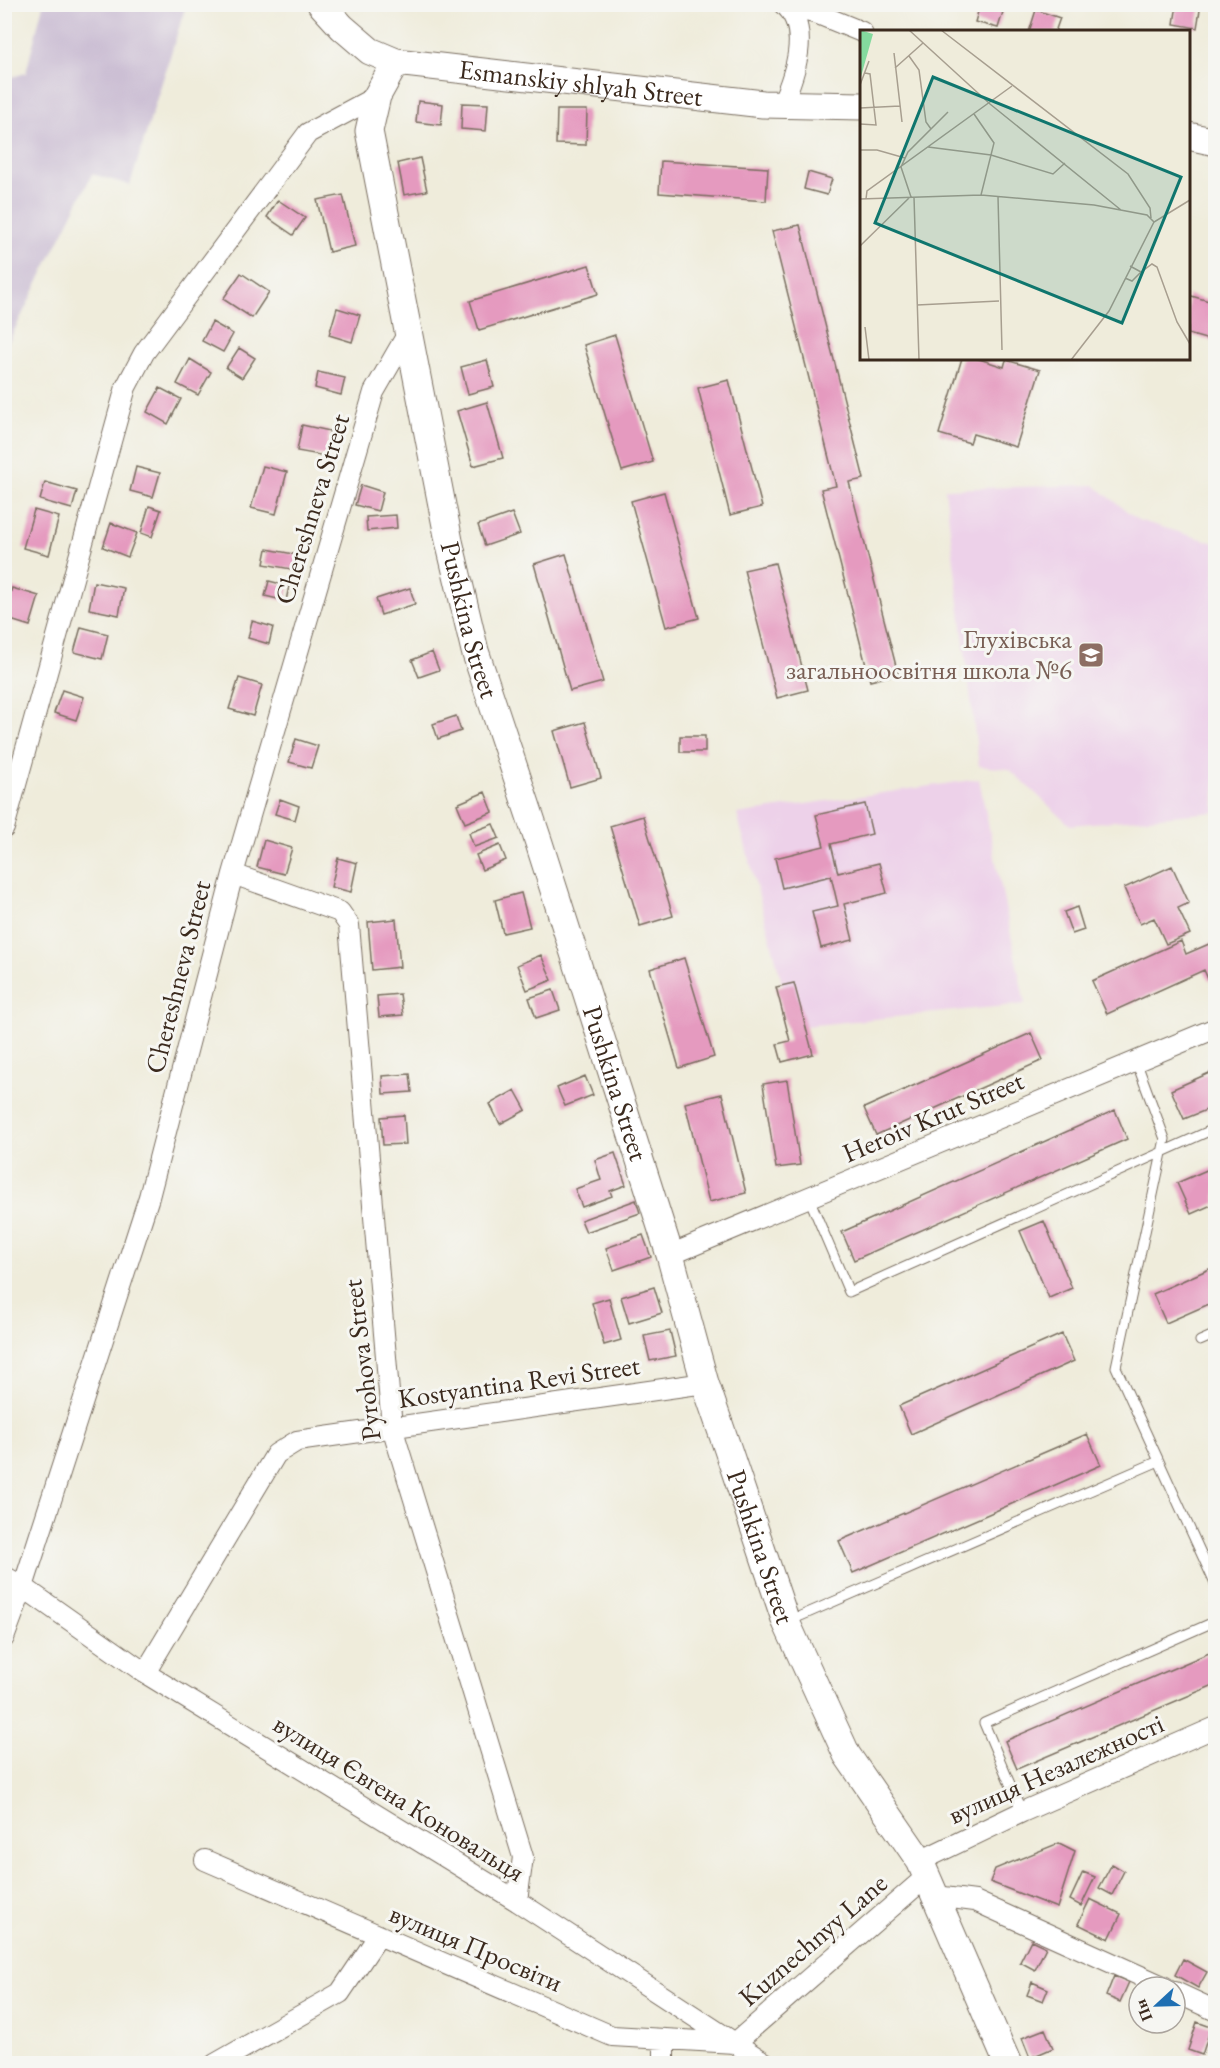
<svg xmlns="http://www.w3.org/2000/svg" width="1220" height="2068" viewBox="0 0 1220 2068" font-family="'EB Garamond',serif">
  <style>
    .built { fill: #edd1e9 }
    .industrial { fill: #ccbfd4 }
    .building { fill: #e59abf }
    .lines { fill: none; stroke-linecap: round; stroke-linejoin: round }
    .lane-casing { stroke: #7a6e60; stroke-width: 11 }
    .street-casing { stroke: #7a6e60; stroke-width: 22 }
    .secondary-casing { stroke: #7a6e60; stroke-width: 29 }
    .lane { stroke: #fff; stroke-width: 9 }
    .street { stroke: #fff; stroke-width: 20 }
    .secondary { stroke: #fff; stroke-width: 27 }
    .labels { text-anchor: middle; stroke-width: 6; stroke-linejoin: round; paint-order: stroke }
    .street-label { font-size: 27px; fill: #3b2a1e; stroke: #f6f6f2 }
    .education-label { font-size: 27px; fill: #785e54; stroke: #f6f6f2; text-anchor: end }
    .inset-road { fill: none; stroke: #a79e8f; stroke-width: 1.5 }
    .view { fill: #0f766e; fill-opacity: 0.15; stroke: #0f766e; stroke-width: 3 }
    .inset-edge { fill: none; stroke: #3b2a1e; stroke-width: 3 }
  </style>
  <rect width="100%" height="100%" fill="#f6f6f2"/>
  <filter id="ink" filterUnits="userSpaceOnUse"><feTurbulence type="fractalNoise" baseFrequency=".0167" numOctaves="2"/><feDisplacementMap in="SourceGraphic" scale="12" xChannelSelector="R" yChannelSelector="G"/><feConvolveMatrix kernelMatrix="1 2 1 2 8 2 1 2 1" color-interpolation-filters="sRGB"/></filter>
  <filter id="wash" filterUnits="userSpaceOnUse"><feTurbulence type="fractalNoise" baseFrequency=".008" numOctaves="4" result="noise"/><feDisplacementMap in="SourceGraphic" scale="24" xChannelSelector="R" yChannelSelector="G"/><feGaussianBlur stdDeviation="1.35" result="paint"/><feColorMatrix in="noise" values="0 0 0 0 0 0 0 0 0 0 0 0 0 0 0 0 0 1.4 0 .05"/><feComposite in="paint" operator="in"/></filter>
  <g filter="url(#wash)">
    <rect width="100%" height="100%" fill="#efecdb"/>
    <!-- built -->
    <path class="built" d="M1094,485L1138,520L1215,543V812L1070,825L1009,769L979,766L945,489Z
      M979,779L1025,1004L794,1027L737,814Z"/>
    <!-- industrial -->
    <path class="industrial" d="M43,5H186L130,185L92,174L5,349V79L26,73Z"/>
    <g id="blocks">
      <!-- building -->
      <path class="building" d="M1177,4H1201L1197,28L1174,24Z
        M980,5L1003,12L998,28L975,22Z
        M1036,10L1060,18L1055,32H1029Z
        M418,101L443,104L441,125L416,122Z
        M462,103L488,104L486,131L461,129Z
        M557,110H587L586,145L556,144Z
        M420,158L427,191L404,195L398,163Z
        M661,161L768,168L766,201L659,193Z
        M808,172L832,179L827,195L804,189Z
        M343,195L355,246L329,252L317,200Z
        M278,200L305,218L293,235L267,217Z
        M800,225L864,479L849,482L898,674L870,681L821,489L836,486L772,231Z
        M589,265L598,294L479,330L470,301Z
        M241,273L269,292L252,318L223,299Z
        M1188,295L1216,303V342L1188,334Z
        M337,308L360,315L352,342L329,335Z
        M212,322L233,334L223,352L202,341Z
        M615,335L653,462L622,471L584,345Z
        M239,348L255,358L242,378L226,368Z
        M962,358H976L1004,367L1006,360L1040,370L1016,447L973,434L970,443L939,434Z
        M190,359L211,372L198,395L177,384Z
        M487,360L494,387L468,394L461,367Z
        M318,372L345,378L341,395L315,388Z
        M729,380L762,507L730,515L698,388Z
        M160,388L181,399L168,424L147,412Z
        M487,402L503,458L473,466L457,411Z
        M302,425L330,431L325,456L297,451Z
        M263,466L287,472L276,514L251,508Z
        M136,467L160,473L153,497L130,491Z
        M45,482L77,491L72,509L40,500Z
        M361,485L383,492L378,511L355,505Z
        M664,492L699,618L666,627L631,501Z
        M149,506L161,510L152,537L141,533Z
        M34,510L59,517L49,555L23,548Z
        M512,513L520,534L485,546L478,525Z
        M396,515L397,528L367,531L366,517Z
        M111,523L137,533L128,557L103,547Z
        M267,549L299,555L296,570L264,564Z
        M566,554L603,682L570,691L534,564Z
        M775,563L808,690L777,698L744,570Z
        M269,581L289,586L286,601L265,596Z
        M94,582L124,588L119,615L89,609Z
        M12,588L39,596L30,626L4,618V612Z
        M410,588L415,604L381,615L376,599Z
        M252,621L273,627L269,644L248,638Z
        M81,627L108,634L102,659L74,652Z
        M432,652L439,670L419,677L412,660Z
        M239,678L262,685L253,716L229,709Z
        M62,690L84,697L76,720L54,713Z
        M456,716L461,731L438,739L433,724Z
        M585,722L601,778L570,787L554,731Z
        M680,736H705V752H680Z
        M296,739L318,746L311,768L289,762Z
        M485,792L493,812L465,823L457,804Z
        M280,799L299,806L295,820L275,814Z
        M865,804L872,834L831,844L838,873L879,863L887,893L844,904L853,940L821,948L812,912L838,906L831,876L782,888L775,858L824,846L816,815Z
        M643,816L673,916L640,926L610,826Z
        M493,824L499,838L474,847L469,833Z
        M264,840L292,848L284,874L257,867Z
        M500,845L506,860L482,870L476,855Z
        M338,858L357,863L351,892L331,887Z
        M1172,866L1189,903L1178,908L1190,934L1166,944L1154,918L1140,924L1124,888Z
        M521,893L530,927L503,933L495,900Z
        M1077,907L1084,930L1072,934L1064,912Z
        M396,919L400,967L372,970L368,922Z
        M1181,941L1186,954L1216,941V978L1209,981L1204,970L1107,1014L1092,981Z
        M541,955L552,980L527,990L517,965Z
        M684,958L714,1057L679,1068L650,969Z
        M794,983L813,1054L782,1062L777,1044L790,1041L776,987Z
        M553,990L560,1010L536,1018L529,998Z
        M400,994L403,1015L379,1017L377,996Z
        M1031,1033L1043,1060L876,1135L864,1108Z
        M1216,1070V1106L1184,1119L1171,1090Z
        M410,1074L412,1092L383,1094L382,1076Z
        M585,1076L593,1095L565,1106L557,1088Z
        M787,1080L800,1165L776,1168L763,1084Z
        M515,1090L526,1110L500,1124L490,1104Z
        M722,1094L746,1193L709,1202L685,1103Z
        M1115,1110L1127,1139L854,1260L842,1232Z
        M404,1115L406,1144L383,1145L381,1117Z
        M615,1153L626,1185L610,1191L612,1196L582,1207L575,1189L601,1180L595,1160Z
        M1216,1166V1203L1191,1214L1177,1183Z
        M636,1200L640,1213L586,1232L581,1220Z
        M1044,1221L1072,1288L1049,1298L1020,1231Z
        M643,1235L651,1257L614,1270L606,1248Z
        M1216,1266V1301L1166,1323L1153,1294Z
        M654,1287L662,1313L629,1323L621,1297Z
        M609,1298L621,1340L604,1345L592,1303Z
        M670,1331L676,1356L650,1361L644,1336Z
        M1062,1334L1074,1361L911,1434L899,1406Z
        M1087,1434L1101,1465L853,1573L839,1541Z
        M1216,1650V1684L1017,1769L1005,1741Z
        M1059,1843L1075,1851L1057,1908L990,1882L995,1869Z
        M1112,1864L1124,1871L1112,1895L1099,1888Z
        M1083,1872L1095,1877L1081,1906L1070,1900Z
        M1090,1899L1121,1914L1109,1939L1078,1924Z
        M1031,1940L1046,1947L1035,1970L1020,1962Z
        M1183,1959L1207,1972L1198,1988L1175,1975Z
        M1114,1976L1129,1982L1120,2002L1106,1996Z
        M1032,1982L1048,1989L1043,2001L1027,1995Z
        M1197,2022L1211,2027L1202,2055L1188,2050Z
        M1045,2029L1053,2048L1030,2058L1022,2038Z"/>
    </g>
  </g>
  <g filter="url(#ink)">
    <use href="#blocks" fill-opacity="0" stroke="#7a6e60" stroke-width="1.5"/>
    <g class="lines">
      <defs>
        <path id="lane" d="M1136,1061L1165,1139L1116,1367L1216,1586
          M809,1198L849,1292L1216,1128
          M1200,1341L1216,1334
          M789,1621L1159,1461
          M1022,1812L984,1723L1216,1621"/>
        <path id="street" d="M784,5L818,14L862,32
          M782,104C794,76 812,29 784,4
          M4,828L126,387L144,353L308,133L377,96
          M233,874L340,912L349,925L392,1427L523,1857L517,1901
          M670,1255L1216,1028
          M4,1576L23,1587L145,1673L517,1901L767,2064
          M4,1638L23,1587L149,1197L233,874L374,392L408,333
          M145,1673L276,1454L297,1441L705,1383
          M205,1860L612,2036L735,2043L926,1877
          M920,1861L1022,1812L1216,1727
          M936,1896L975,1901L1165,1987
          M1175,1992L1216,2011
          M215,2064L340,1993L379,1935
          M664,2064V2040"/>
        <g id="secondary">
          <path id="s1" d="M321,4L342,27L370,51L396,62L763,104L862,106"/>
          <path id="s2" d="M396,62L377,96L369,131L449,541L475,651L539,843L670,1255L705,1383L726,1444L786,1622L847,1755L920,1861L1008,2064"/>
          <path d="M1188,136L1216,142"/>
        </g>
      </defs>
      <!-- lane casing -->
      <use href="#lane" class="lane-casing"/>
      <!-- street casing -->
      <use href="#street" class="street-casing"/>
      <!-- secondary casing -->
      <use href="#secondary" class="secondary-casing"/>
      <!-- lane -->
      <use href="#lane" class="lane"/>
      <!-- street -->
      <use href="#street" class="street"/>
      <!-- secondary -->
      <use href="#secondary" class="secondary"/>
    </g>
  </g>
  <!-- icons -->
  <defs>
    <symbol id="school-square" viewBox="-11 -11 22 22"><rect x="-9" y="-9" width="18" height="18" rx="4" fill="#8d6e63" stroke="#f6f6f2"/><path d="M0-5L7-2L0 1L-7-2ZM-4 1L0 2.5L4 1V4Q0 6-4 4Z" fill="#fff"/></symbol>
  </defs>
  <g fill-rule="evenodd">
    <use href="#school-square" x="1076" y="640" width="30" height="30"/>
  </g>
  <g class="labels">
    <!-- street labels -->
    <g class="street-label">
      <text dy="9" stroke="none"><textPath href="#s1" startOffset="282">Esmanskiy shlyah Street</textPath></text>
      <text transform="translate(312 509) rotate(-73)" y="9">Chereshneva Street</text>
      <text dy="9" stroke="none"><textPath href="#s2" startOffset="574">Pushkina Street</textPath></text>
      <text transform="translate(178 977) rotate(-76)" y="9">Chereshneva Street</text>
      <text dy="9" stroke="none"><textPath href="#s2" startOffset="1060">Pushkina Street</textPath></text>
      <text transform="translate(933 1117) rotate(-23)" y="9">Heroiv Krut Street</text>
      <text transform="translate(362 1360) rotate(-97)" y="9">Pyrohova Street</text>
      <text transform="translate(519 1382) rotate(-8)" y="9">Kostyantina Revi Street</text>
      <text dy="9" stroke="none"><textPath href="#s2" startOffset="1546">Pushkina Street</textPath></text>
      <text transform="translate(1056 1769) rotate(-24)" y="9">вулиця Незалежності</text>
      <text transform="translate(399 1798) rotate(32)" y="9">вулиця Євгена Коновальця</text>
      <text transform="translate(813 1940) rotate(-41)" y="9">Kuznechnyy Lane</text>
      <text transform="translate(476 1948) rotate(23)" y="9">вулиця Просвіти</text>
    </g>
    <!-- education labels -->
    <g class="education-label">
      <text x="1072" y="648">Глухівська<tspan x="1072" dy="31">загальноосвітня школа №6</tspan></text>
    </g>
  </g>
  <!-- overview -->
  <g transform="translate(860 30)">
    <rect width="330" height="330" fill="#efecdb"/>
    <path d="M0,0L13,4L0,50Z" fill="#84da9e"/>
    <path class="inset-road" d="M49,0L130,74L261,180M81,0L268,144L290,178L291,188M34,23L42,92M49,26L59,40L66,92L71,99M35,38L63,13M0,55L9,31M0,78L40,76M114,84L134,113L121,165M0,94L16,95L10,44L5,43M68,117L131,125L193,144L205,133M0,120H17L45,128M51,167L41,137L48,122L88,82M54,167L59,330M138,167L142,320M0,169L121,165L234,175L287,185L294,192M6,169L7,161L152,56M0,216L49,168M270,236L281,242L292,234L297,237L317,292L330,314M265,248L272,251L282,241M57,275L139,271M5,297L9,330M211,330L249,281L294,192L330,170"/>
    <path class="view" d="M73,47L321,147L262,293L15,193Z"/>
    <rect width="330" height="330" class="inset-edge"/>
  </g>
  <!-- margin -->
  <rect width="1220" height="2068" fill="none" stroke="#f6f6f2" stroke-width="24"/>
  <!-- north arrow -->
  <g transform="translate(1157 2005) rotate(248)"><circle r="28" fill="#f6f6f2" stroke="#aba49d" stroke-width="1.5"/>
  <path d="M0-4.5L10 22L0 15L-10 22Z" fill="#1f6fb2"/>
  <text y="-9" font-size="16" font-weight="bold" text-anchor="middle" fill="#3b2a1e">Пн</text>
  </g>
</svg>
